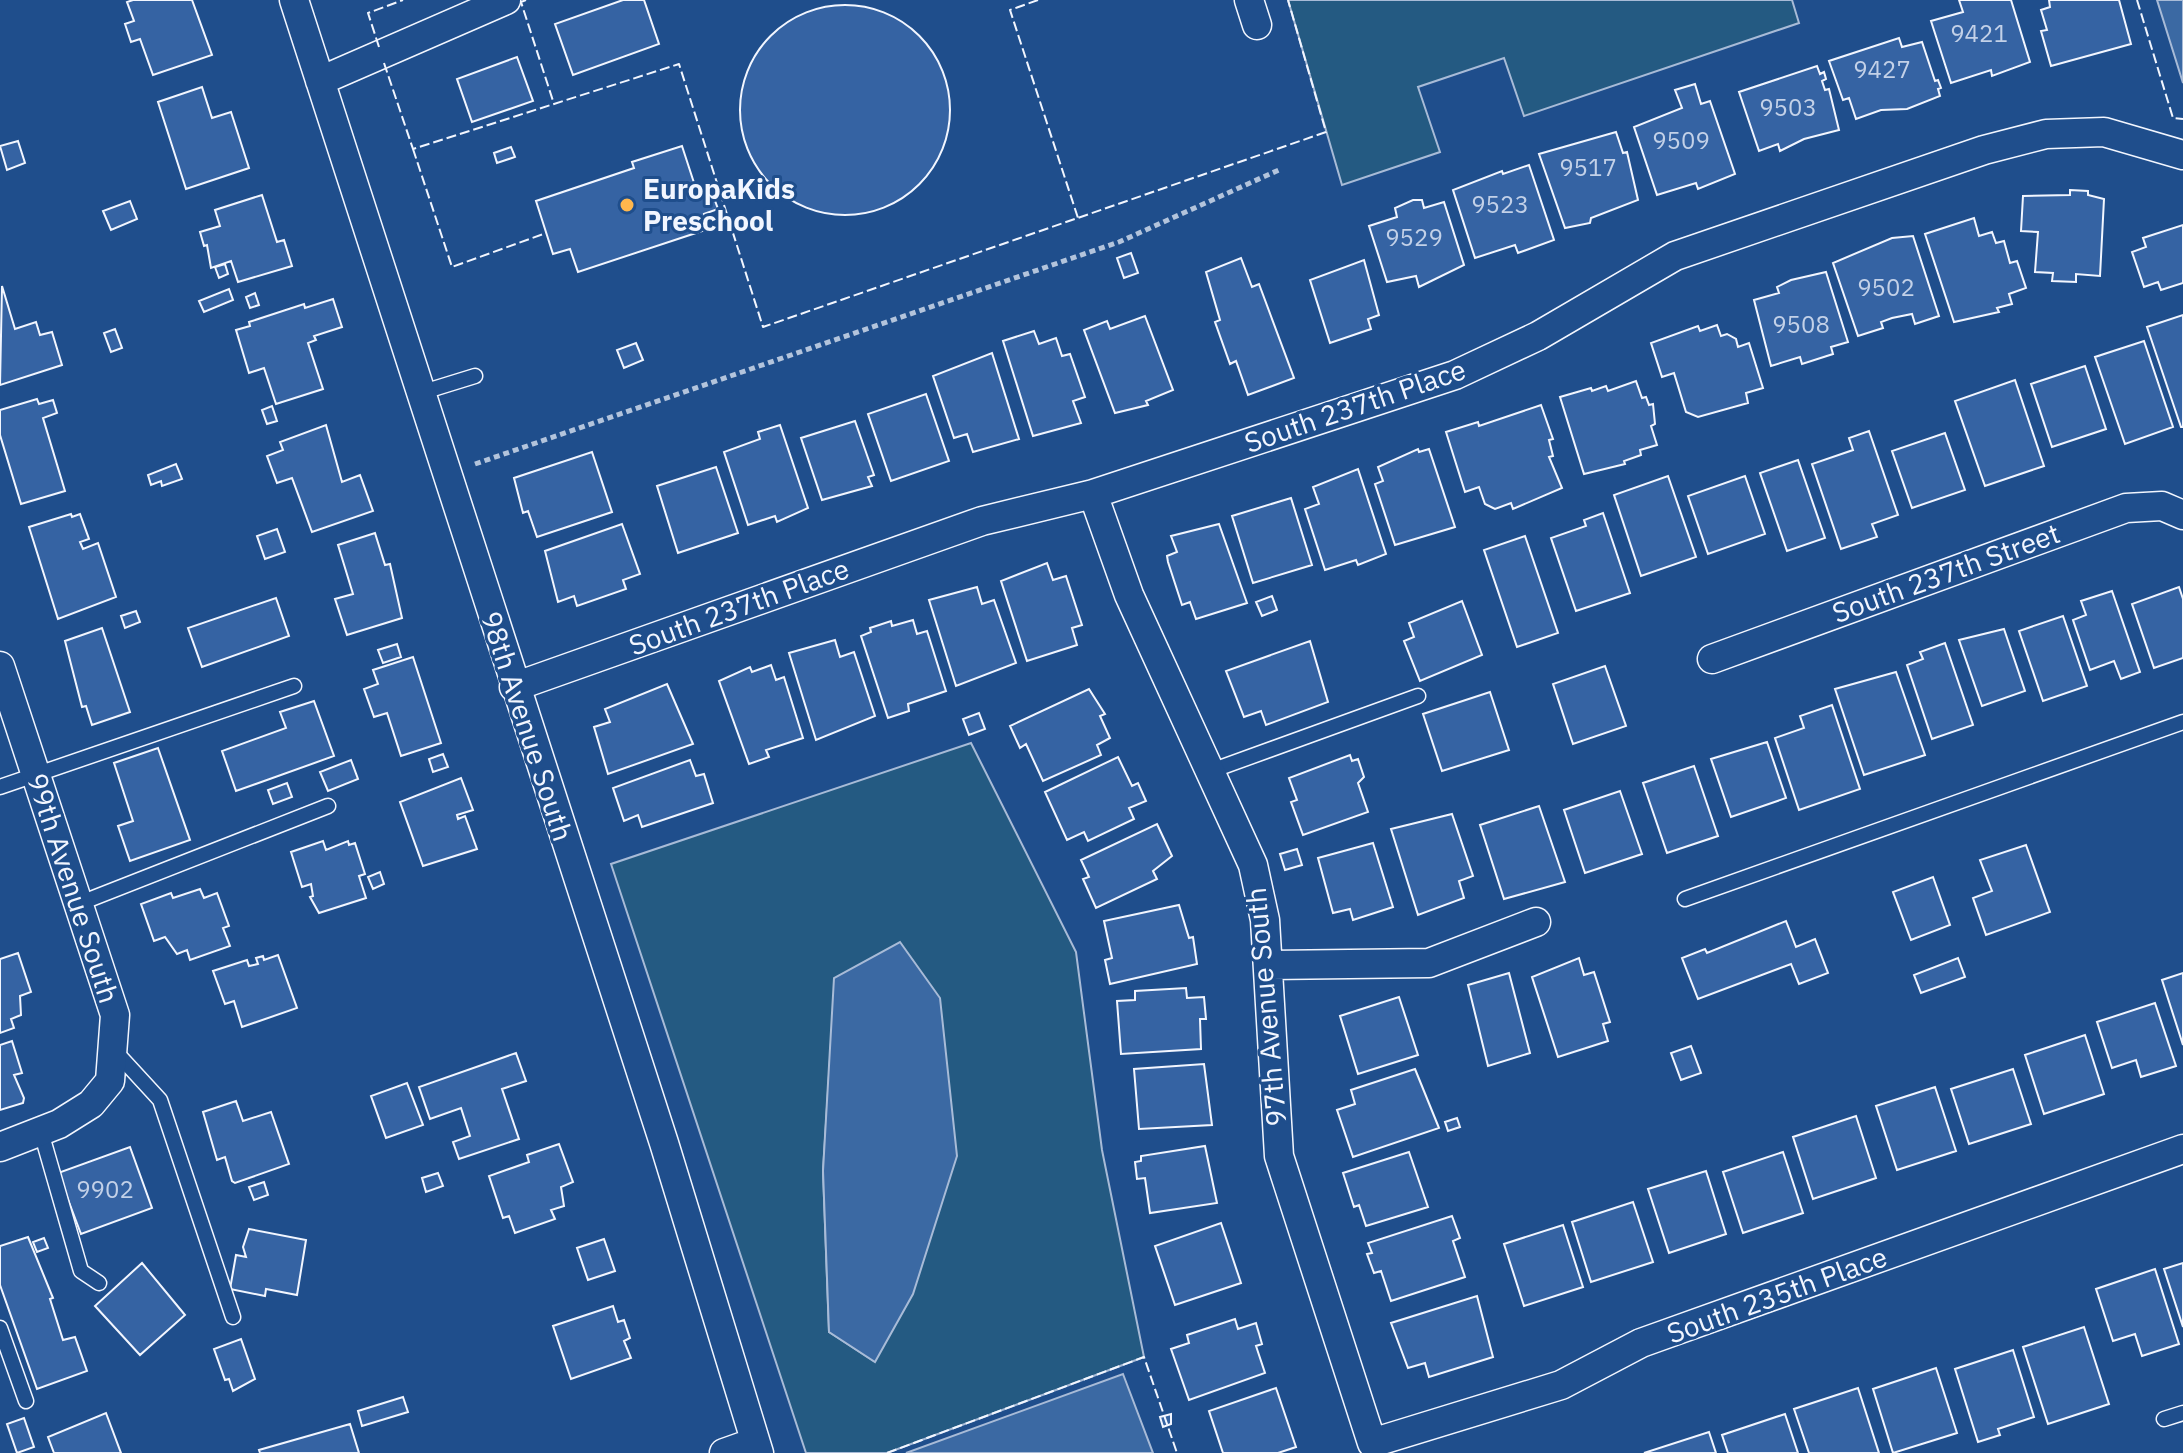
<svg xmlns="http://www.w3.org/2000/svg" width="2183" height="1453" viewBox="0 0 2183 1453" font-family="'IBM Plex Sans',sans-serif">
  <style>
    .green { fill: #245a82; stroke: #a8bbd7; stroke-width: 2; fill-rule: evenodd }
    .water { fill: #3b69a3; stroke: #a8bbd7; stroke-width: 2 }
    .building { fill: #3563a3; stroke: #f2f6ff; stroke-width: 2 }
    .lines { fill: none; stroke-linecap: round; stroke-linejoin: round }
    .lane-casing { stroke: #f2f6ff; stroke-width: 17 }
    .street-casing { stroke: #f2f6ff; stroke-width: 31 }
    .path { stroke: #b3c4dc; stroke-width: 5; stroke-dasharray: 6 4; stroke-linecap: butt }
    .lane { stroke: #1f4e8c; stroke-width: 14 }
    .street { stroke: #1f4e8c; stroke-width: 28 }
    .fence { stroke: #f2f6ff; stroke-width: 2; stroke-dasharray: 10 4; stroke-linecap: butt }
    .poi-dot { fill: #ffb74d; stroke: #1f4e8c; stroke-width: 3 }
    .labels { text-anchor: middle; stroke-width: 6; stroke-linejoin: round; paint-order: stroke }
    .number-label { font-size: 24px; fill: #c3d1e8 }
    .poi-label { font-size: 28px; font-weight: bold; fill: #f2f6ff; stroke: #1f4e8c; text-anchor: start }
    .street-label { font-size: 28px; fill: #f2f6ff; stroke: #1f4e8c }
  </style>
  <rect width="100%" height="100%" fill="#1f4e8c"/>
  <!-- green -->
  <path class="green" d="M1288,0H1792L1799,23L1524,116L1504,58L1418,87L1440,152L1342,185Z
    M971,743L1076,952L1102,1150L1144,1357L887,1453H806L611,864ZM835,979L875,1361H874L829,1332L823,1171Z"/>
  <!-- water -->
  <path class="water" d="M2157,0H2183V83Z
    M900,942L940,998L957,1156L913,1294L875,1362L829,1332L823,1171L834,978Z
    M1123,1374L1153,1453H906Z"/>
  <!-- building -->
  <path class="building" d="M133,0H192L212,55L153,75L140,39L131,42L125,24L134,21L127,2Z
    M623,0H644L659,44L573,75L555,24Z
    M1959,0H2011L2030,62L1992,76L1991,70L1951,83L1931,21L1963,12Z
    M2049,0H2119L2131,44L2051,66L2041,31L2047,30L2041,10L2050,7Z
    M740 110a105 105 0 1 1 210 0a105 105 0 1 1-210 0Z
    M1899,38L1902,47L1922,42L1935,81L1938,80L1941,88L1938,89L1940,96L1907,109L1881,110L1856,119L1849,98L1843,100L1829,61Z
    M517,57L533,101L472,122L457,79Z
    M1817,66L1820,74L1824,72L1826,79L1822,81L1825,90L1829,89L1839,130L1804,139L1780,151L1778,144L1759,151L1739,92Z
    M1695,84L1701,104L1710,101L1735,174L1698,189L1696,183L1657,195L1634,127L1682,108L1675,90Z
    M202,87L212,118L231,112L249,168L186,189L158,102Z
    M1616,132L1623,153L1627,152L1638,200L1591,218L1590,223L1565,228L1539,154Z
    M18,141L25,163L7,170L0,146Z
    M682,146L697,192L710,187L718,209L704,214L708,229L578,272L570,249L553,254L536,201L634,168L632,162Z
    M511,147L515,157L497,163L494,153Z
    M1529,165L1554,240L1518,253L1515,245L1475,258L1453,190L1502,171L1503,174Z
    M2070,190L2088,191V195L2104,199L2100,276L2076,274V282L2052,281L2053,273L2035,272L2038,232L2021,231L2023,196L2070,195Z
    M262,195L277,242L284,240L292,266L238,282L231,261L211,268L207,245L204,246L200,232L220,226L215,210Z
    M1413,200H1422L1424,208L1444,202L1464,265L1419,287L1416,276L1387,282L1369,226L1397,217L1395,208Z
    M130,201L137,219L111,230L103,211Z
    M1974,218L1979,236L1992,232L1996,243L2004,241L2010,263L2017,261L2026,288L2009,294L2012,304L1997,308L1999,312L1954,322L1925,234Z
    M2183,225V283L2161,290L2158,282L2144,287L2132,252L2146,247L2143,238Z
    M1913,236L1939,316L1915,324L1912,314L1892,318L1881,322L1883,328L1858,336L1833,263L1892,238Z
    M1131,253L1138,273L1124,278L1117,258Z
    M1241,258L1252,287L1259,284L1294,378L1248,395L1236,361L1230,364L1215,322L1220,320L1206,272Z
    M1364,260L1379,315L1368,319L1371,329L1330,343L1310,280Z
    M225,264L228,274L219,278L215,267Z
    M1826,272L1848,342L1831,347L1833,354L1802,364L1800,357L1771,366L1754,300L1779,293L1777,287L1791,280Z
    M2,286L15,329L36,322L40,335L52,332L62,365L0,385Z
    M229,289L233,300L204,312L199,301Z
    M255,293L259,305L250,308L246,297Z
    M333,299L342,327L314,336L316,340L308,343L323,389L276,404L264,368L249,373L236,330L250,326L249,322L304,304L305,308Z
    M2183,315V427H2181L2147,327Z
    M1145,316L1173,390L1146,401L1148,405L1115,413L1084,330L1107,321L1110,329Z
    M1717,325L1721,336L1727,334L1736,339L1738,347L1749,343L1763,388L1746,393L1748,403L1698,417L1686,412L1674,373L1662,377L1651,343L1698,326L1700,331Z
    M115,329L122,348L111,352L104,333Z
    M1034,331L1039,344L1056,338L1062,356L1070,354L1085,397L1073,401L1081,423L1033,436L1003,341Z
    M2144,341L2173,427L2125,444L2095,357Z
    M636,343L643,360L624,368L617,350Z
    M992,353L1019,439L973,452L967,434L954,438L933,376Z
    M2085,366L2106,429L2052,447L2031,384Z
    M2015,380L2044,466L1985,486L1955,401Z
    M1636,381L1642,398L1646,397L1649,405L1653,404L1655,424L1651,426L1657,445L1640,450L1641,455L1624,461L1625,464L1584,474L1560,397L1591,388L1592,391L1606,386L1608,391Z
    M926,394L949,461L891,481L868,414Z
    M37,399L39,404L53,400L57,413L43,418L65,491L21,504L0,435V410Z
    M1541,405L1553,439L1549,440L1553,456L1549,457L1562,488L1513,509L1511,503L1495,509L1485,504L1479,487L1465,492L1446,432L1478,422L1479,426Z
    M272,406L277,421L267,424L262,410Z
    M855,421L874,475L868,477L872,486L822,500L801,438Z
    M326,425L342,482L360,475L373,511L312,532L292,478L277,483L267,456L283,450L280,442Z
    M780,425L808,508L777,522L775,516L748,525L724,452L760,439L758,432Z
    M1869,431L1898,515L1872,524L1877,537L1841,549L1812,464L1853,450L1849,438Z
    M1945,433L1965,490L1912,508L1892,451Z
    M1418,449L1419,452L1429,449L1455,527L1395,545L1375,484L1383,481L1378,467Z
    M592,452L612,512L537,537L528,511L523,513L514,478Z
    M1798,460L1825,538L1787,551L1760,473Z
    M176,464L182,479L162,486L161,481L151,485L148,475Z
    M716,467L738,533L678,553L657,486Z
    M1358,469L1386,554L1358,565L1356,560L1325,570L1305,509L1319,504L1313,487Z
    M1668,476L1696,557L1641,576L1614,495Z
    M1745,476L1765,534L1708,554L1688,496Z
    M1291,498L1312,565L1253,583L1232,516Z
    M1603,513L1630,593L1576,611L1551,538L1586,526L1584,520Z
    M71,514L72,517L80,514L89,539L80,542L83,549L98,543L116,597L58,619L29,527Z
    M622,524L640,574L623,580L626,589L577,606L574,596L558,602L545,551Z
    M1219,524L1247,603L1196,619L1190,602L1182,605L1168,562L1167,556L1177,552L1171,536Z
    M277,529L285,552L265,559L257,536Z
    M375,533L385,565L390,564L402,618L347,635L335,599L353,594L338,545Z
    M1525,536L1558,633L1517,647L1484,550Z
    M1047,563L1053,580L1066,576L1082,625L1072,628L1077,645L1027,661L1001,581Z
    M977,587L982,604L994,600L1016,663L956,686L929,600Z
    M2179,587L2183,599V658L2154,668L2132,604Z
    M2112,591L2140,672L2121,679L2114,661L2090,670L2073,620L2086,615L2081,601Z
    M1272,596L1277,610L1262,616L1256,602Z
    M276,598L289,636L202,667L188,628Z
    M1462,601L1482,655L1420,681L1404,641L1414,637L1409,623Z
    M136,611L140,622L125,628L121,616Z
    M2063,616L2087,686L2043,701L2019,631Z
    M913,620L917,634L927,631L946,691L908,704L909,711L888,718L861,636L871,632L870,628L891,621L892,626Z
    M102,628L130,712L92,725L86,706L82,707L65,641Z
    M2004,629L2025,691L1982,706L1959,640Z
    M835,640L840,657L854,652L875,716L816,740L789,653Z
    M1310,641L1328,702L1266,725L1261,711L1244,717L1226,671Z
    M1945,643L1973,725L1932,739L1907,665L1923,659L1920,652Z
    M397,644L401,657L383,663L378,650Z
    M413,657L441,743L401,756L387,713L374,717L364,689L378,684L373,670Z
    M771,665L776,680L784,677L803,738L766,750L769,757L749,764L719,681L750,667L752,672Z
    M1605,666L1626,726L1573,744L1553,684Z
    M1896,672L1925,755L1864,775L1835,689Z
    M667,684L693,744L608,774L594,727L610,722L605,709Z
    M1089,689L1105,714L1100,716L1110,738L1097,745L1101,755L1043,781L1026,744L1020,748L1010,726Z
    M1490,692L1509,750L1442,771L1423,714Z
    M314,701L334,756L236,791L222,751L286,728L280,712Z
    M1832,705L1860,789L1799,810L1775,738L1804,728L1800,716Z
    M979,713L985,729L969,735L963,719Z
    M1767,742L1786,798L1731,817L1711,759Z
    M158,748L190,840L130,861L118,826L133,821L114,763Z
    M443,754L448,767L433,772L429,759Z
    M1350,755L1352,761L1358,759L1364,777L1358,783L1368,812L1303,835L1291,802L1297,800L1289,778Z
    M1118,757L1132,786L1138,783L1146,801L1129,808L1134,819L1088,841L1084,832L1067,840L1045,792Z
    M351,760L358,779L328,791L320,772Z
    M690,760L696,776L704,774L713,803L642,827L638,815L624,821L613,788Z
    M1694,766L1718,836L1667,853L1643,783Z
    M461,778L473,810L457,815L458,819L465,816L477,849L423,866L400,802Z
    M287,783L292,797L273,804L268,790Z
    M1620,791L1642,854L1585,873L1564,810Z
    M1539,806L1565,882L1504,899L1480,825Z
    M1452,814L1473,876L1459,881L1464,898L1418,915L1391,829Z
    M1157,824L1172,856L1153,871L1157,879L1096,908L1083,879L1089,877L1081,860Z
    M323,841L326,850L348,841L349,845L355,843L365,874L359,876L366,898L319,913L310,897L313,896L311,884L302,887L291,852Z
    M1373,843L1393,907L1353,920L1350,909L1333,913L1318,858Z
    M2026,845L2050,912L1986,935L1973,898L1992,891L1980,860Z
    M1297,849L1302,865L1285,870L1280,854Z
    M380,872L384,884L373,889L368,877Z
    M1933,877L1950,925L1911,940L1893,892Z
    M200,889L204,898L217,893L229,926L223,928L230,946L190,960L187,950L177,954L165,937L154,941L141,904L171,893L173,898Z
    M1179,905L1189,938L1193,937L1197,964L1110,984L1105,960L1112,958L1104,921Z
    M1786,921L1796,947L1815,939L1828,973L1799,984L1791,964L1698,999L1682,958L1705,949L1707,953Z
    M18,953L31,992L20,996L21,1015L11,1019L14,1028L0,1033V959Z
    M278,955L297,1008L242,1027L234,1001L225,1004L213,971L247,960L249,966L258,964L256,958L263,956L264,960Z
    M1579,958L1584,975L1594,972L1610,1022L1603,1024L1608,1041L1558,1057L1532,977Z
    M1958,958L1965,977L1921,993L1914,975Z
    M1509,973L1530,1053L1488,1066L1468,985Z
    M2183,973V1045L2162,980Z
    M1186,988L1187,998L1204,997L1206,1019H1200L1201,1049L1121,1054L1117,1001L1135,1000V991Z
    M1399,997L1418,1055L1358,1074L1340,1016Z
    M2155,1003L2176,1066L2141,1077L2136,1060L2112,1068L2097,1022Z
    M2085,1035L2104,1094L2044,1114L2025,1055Z
    M12,1041L22,1073L14,1075L24,1098L23,1103L0,1110V1045Z
    M1691,1046L1701,1073L1681,1080L1671,1053Z
    M516,1053L526,1081L502,1089L519,1139L459,1159L453,1142L470,1136L461,1108L430,1119L419,1087Z
    M1204,1064L1212,1125L1139,1129L1134,1069Z
    M1415,1069L1439,1128L1353,1157L1337,1110L1355,1104L1351,1090Z
    M2013,1069L2031,1124L1969,1144L1951,1089Z
    M407,1083L423,1125L386,1138L371,1096Z
    M1935,1087L1956,1151L1897,1170L1876,1106Z
    M236,1101L243,1121L271,1112L289,1164L235,1183L232,1181L225,1157L217,1160L203,1112Z
    M1856,1116L1876,1178L1813,1199L1793,1137Z
    M1457,1118L1460,1127L1448,1131L1445,1122Z
    M559,1144L573,1182L561,1187L564,1206L551,1210L555,1219L515,1233L509,1216L503,1218L489,1176L529,1162L527,1155Z
    M1205,1146L1217,1203L1150,1213L1145,1178L1137,1179L1135,1162L1141,1161V1156Z
    M130,1147L152,1208L81,1234L58,1173Z
    M1409,1152L1428,1207L1366,1226L1359,1205L1354,1207L1343,1173Z
    M1783,1152L1803,1213L1743,1233L1723,1172Z
    M1706,1171L1726,1234L1669,1253L1648,1189Z
    M438,1173L443,1186L426,1192L422,1178Z
    M264,1182L268,1195L254,1200L249,1187Z
    M1633,1202L1653,1262L1591,1282L1572,1222Z
    M1452,1216L1460,1238L1453,1241L1465,1277L1391,1301L1381,1271L1374,1273L1367,1254L1372,1253L1368,1243Z
    M1221,1223L1241,1283L1175,1305L1155,1246Z
    M1563,1225L1583,1287L1524,1306L1504,1244Z
    M249,1229L306,1240L297,1295L266,1289L265,1296L230,1289L236,1255L246,1257L243,1247Z
    M28,1237L53,1298L50,1299L63,1340L75,1337L87,1371L37,1389L0,1285V1246Z
    M44,1238L48,1248L37,1252L33,1242Z
    M604,1239L615,1271L588,1280L577,1248Z
    M142,1263L185,1315L140,1355L95,1306Z
    M2183,1263V1327L2164,1269Z
    M2155,1269L2179,1344L2142,1356L2135,1334L2113,1341L2096,1289Z
    M1477,1296L1493,1357L1429,1377L1425,1363L1408,1368L1391,1323Z
    M613,1306L618,1322L624,1320L630,1338L624,1341L631,1358L571,1379L553,1326Z
    M1235,1319L1238,1329L1256,1323L1262,1344L1256,1346L1265,1373L1189,1400L1171,1349L1189,1343L1187,1335Z
    M2084,1327L2109,1404L2048,1424L2023,1347Z
    M241,1339L255,1379L233,1391L229,1379L225,1380L214,1349Z
    M2013,1350L2034,1417L1998,1429L2000,1435L1978,1442L1955,1369Z
    M1936,1368L1957,1433L1893,1453L1873,1389Z
    M1276,1388L1296,1447L1278,1453H1223L1209,1411Z
    M1858,1388L1879,1453H1809L1794,1409Z
    M403,1397L408,1412L362,1426L358,1411Z
    M106,1413L121,1453H54L48,1437Z
    M1171,1414V1424L1163,1427L1160,1417Z
    M1785,1414L1798,1453H1728L1722,1435Z
    M24,1418L34,1447L17,1453L7,1424Z
    M350,1424L359,1453H260L259,1450Z
    M1709,1432L1716,1453H1644Z"/>
  <g class="lines">
    <defs>
      <path id="lane" d="M420,393L475,376
        M1211,771L1418,696
        M0,787L294,686
        M1685,899L2183,722
        M78,904L328,806
        M114,1050L160,1100L233,1317
        M41,1132L81,1271L99,1283
        M0,1328L26,1401
        M2164,1419L2183,1413"/>
      <path id="street" d="M294,0L664,1143L759,1453
        M1249,0L1257,25
        M320,81L506,0
        M1093,494L1129,595L1253,865L1265,920L1279,1156L1372,1443L1561,1385L1641,1343L2183,1149
        M1712,659L2126,508L2162,506L2183,515
        M0,666L115,1015L110,1081L91,1104L59,1124L0,1147
        M514,687L982,521L1093,494L1455,375L1538,336L1675,256L1984,150L2046,134L2104,132L2183,155
        M1268,965L1429,963L1536,922
        M724,1453L755,1442"/>
    </defs>
    <!-- lane casing -->
    <use href="#lane" class="lane-casing"/>
    <!-- street casing -->
    <use href="#street" class="street-casing"/>
    <!-- path -->
    <path class="path" d="M475,464L1119,242L1281,169"/>
    <!-- lane -->
    <use href="#lane" class="lane"/>
    <!-- street -->
    <use href="#street" class="street"/>
    <!-- fence -->
    <path class="fence" d="M526,0L521,2L554,104
      M1038,0L1010,10L1078,218
      M2137,0L2173,118L2183,119
      M379,47L368,13L403,0
      M384,63L413,149L679,64L763,327L1326,132L1288,0
      M413,149L452,267L546,233
      M887,1453L1144,1357L1177,1453"/>
  </g>
  <!-- markers -->
  <circle class="poi-dot" cx="627" cy="205" r="8"/>
  <g class="labels">
    <!-- number labels -->
    <g class="number-label">
      <text x="1979" y="42">9421</text>
      <text x="1882" y="78">9427</text>
      <text x="1788" y="116">9503</text>
      <text x="1681" y="149">9509</text>
      <text x="1588" y="176">9517</text>
      <text x="1500" y="213">9523</text>
      <text x="1414" y="246">9529</text>
      <text x="1886" y="296">9502</text>
      <text x="1801" y="333">9508</text>
      <text x="105" y="1198">9902</text>
    </g>
    <!-- poi labels -->
    <g class="poi-label">
      <text x="643" y="199">EuropaKids<tspan x="643" dy="32">Preschool</tspan></text>
    </g>
    <!-- street labels -->
    <g class="street-label">
      <text transform="translate(1355 406) rotate(-19)" y="10">South 237th Place</text>
      <text transform="translate(1946 573) rotate(-20)" y="10">South 237th Street</text>
      <text transform="translate(739 607) rotate(-20)" y="10">South 237th Place</text>
      <text transform="translate(527 726) rotate(72)" y="10">98th Avenue South</text>
      <text transform="translate(73 888) rotate(72)" y="10">99th Avenue South</text>
      <text transform="translate(1266 1007) rotate(-95)" y="10">97th Avenue South</text>
      <text transform="translate(1777 1295) rotate(-20)" y="10">South 235th Place</text>
    </g>
  </g>
</svg>
